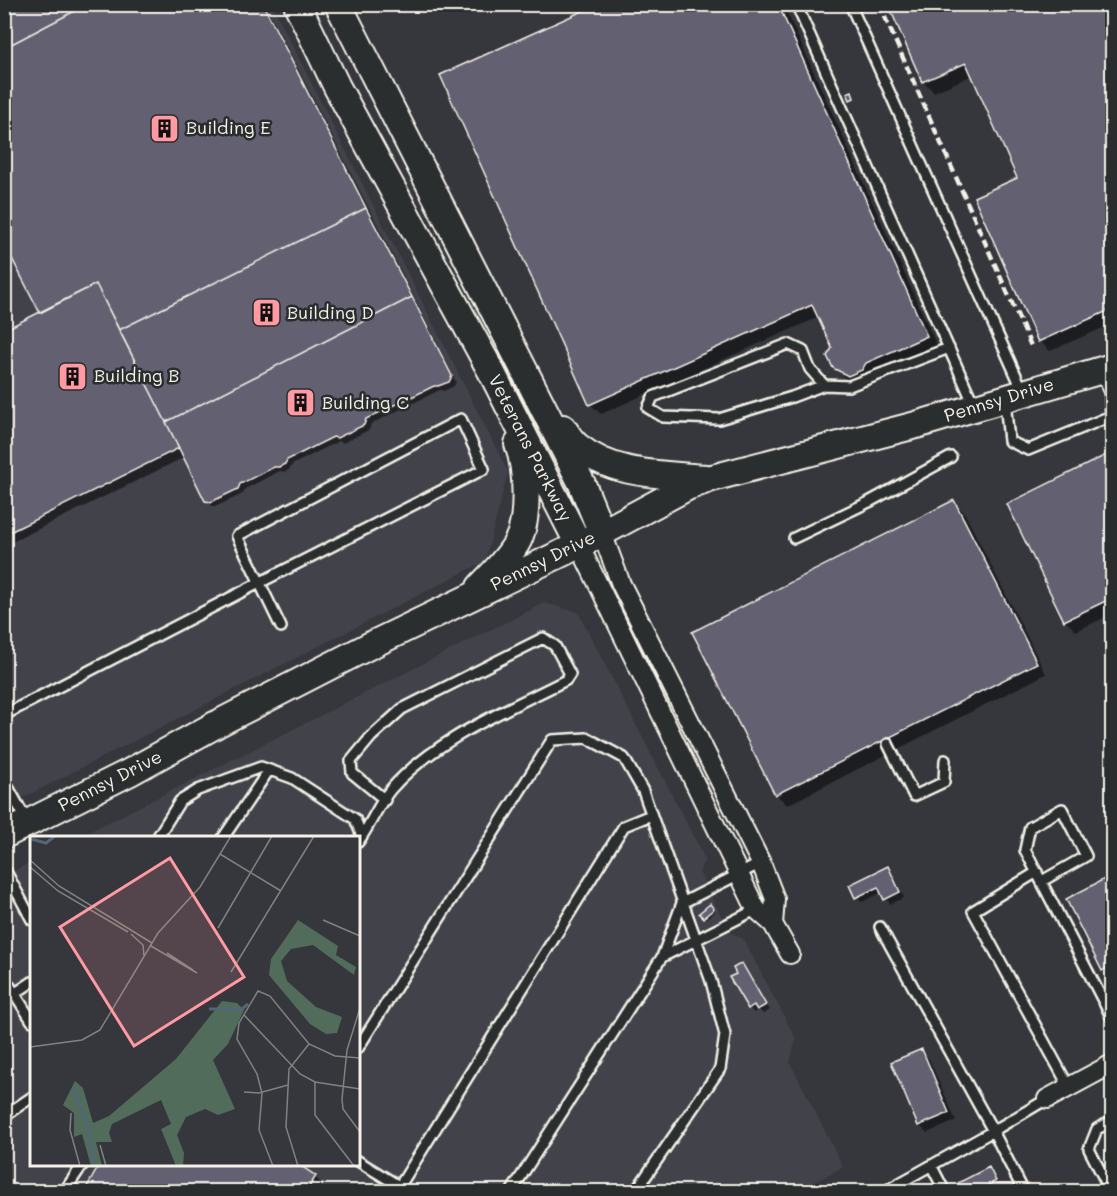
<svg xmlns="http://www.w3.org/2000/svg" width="1117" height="1196" viewBox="0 0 1117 1196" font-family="Mali,sans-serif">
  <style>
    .built { fill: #43434c }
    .shadow { fill: #0007 }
    .building { fill: #636072; stroke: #f4f1e8; stroke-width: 1.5 }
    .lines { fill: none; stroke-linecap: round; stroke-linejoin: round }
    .service-casing { stroke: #f4f1e8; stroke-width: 14 }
    .minor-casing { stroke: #f4f1e8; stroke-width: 22 }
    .secondary-casing { stroke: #f4f1e8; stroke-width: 30 }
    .service { stroke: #2a2d2e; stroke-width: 9 }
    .minor { stroke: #2a2d2e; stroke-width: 18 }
    .secondary { stroke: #2a2d2e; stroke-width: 26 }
    .rail { stroke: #f4f1e8; stroke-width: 4.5; stroke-dasharray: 9 4.5; stroke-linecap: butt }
    .labels { text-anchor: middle; stroke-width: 5; stroke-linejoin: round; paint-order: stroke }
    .poi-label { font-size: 18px; fill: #f4f1e8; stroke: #2a2d2e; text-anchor: start }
    .street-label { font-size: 18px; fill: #f4f1e8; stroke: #2a2d2e }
    .inset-river { fill: none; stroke: #536676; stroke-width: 3 }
    .inset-road { fill: none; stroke: #818181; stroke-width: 1.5 }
    .view { fill: #ff9aa2; fill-opacity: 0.15; stroke: #ff9aa2; stroke-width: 3 }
    .inset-edge { fill: none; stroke: #f4f1e8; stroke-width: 3 }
  </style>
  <rect width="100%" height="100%" fill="#35373c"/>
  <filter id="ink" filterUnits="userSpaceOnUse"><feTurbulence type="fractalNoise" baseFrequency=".0167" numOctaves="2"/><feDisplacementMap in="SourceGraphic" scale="12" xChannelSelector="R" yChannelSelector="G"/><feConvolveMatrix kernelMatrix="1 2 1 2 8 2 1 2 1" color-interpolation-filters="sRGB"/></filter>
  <g filter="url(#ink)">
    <!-- built -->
    <path class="built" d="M5,5H272L508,472L485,561L5,807Z
      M544,603L578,612L705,859L699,872L729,932L743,939L796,1039L790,1062L843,1167L795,1192L5,1191L4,876L31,862L32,1164H358V838L79,837Z"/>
    <!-- shadow -->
    <path class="shadow" d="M4,4H265L418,305L456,382L454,386L444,391L440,390L371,424L369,430L343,443L339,441L292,465L290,469L285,472L280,471L245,489L243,494L217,506H212L206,500L185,457L4,546V332L42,313Z
      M602,4H719L721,9L730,4H783L937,346L876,373L860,386L845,378L834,367L833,348L819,317L601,414L590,404Z
      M889,4H1112V324L1050,351L1039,341L1019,179L973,75L934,92L924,82Z
      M1112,453V614L1076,631L1065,621L1009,505Z
      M954,502L964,512L1046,674L787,805L776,794Z
      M887,868L892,873L904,898L890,904L882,892L862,902L857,897Z
      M1112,877V977L1111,978L1103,970L1068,899Z
      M710,906L715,912L706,919L701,913Z
      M742,965L746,970L770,1010L763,1014L759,1010L754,1013L749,1008L738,974Z
      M922,1051L929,1059L956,1121L927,1133L919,1125Z
      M989,1169L1000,1186L990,1192H964Z
      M315,1177L323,1185L319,1192H85Z"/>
    <!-- building -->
    <path class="building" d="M4,4H88L4,48Z
      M88,4H263L366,208L119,330L96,284L40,313L4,243V48Z
      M598,4H714L716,9L726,4H778L927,336L866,363L862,370L848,376L833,368L827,356L832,348L812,305L589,405L440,75Z
      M888,4H1112V309L1038,342L974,197L1017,178L966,63L922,82Z
      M852,91L854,98L850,100L847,93Z
      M366,208L412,297L166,422L119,330Z
      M96,284L179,448L4,535V330Z
      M412,297L452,376L449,382L438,386H434L366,419L364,425L337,438L333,437L287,460L285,464L279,467H274L240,484L238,489L211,502L205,501L166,422Z
      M1112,452V598L1064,621L1007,504Z
      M954,500L1037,663L775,795L692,632Z
      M888,866L900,892L884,900L878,887L855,898L849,885Z
      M1112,875V965L1102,971L1066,899Z
      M710,904L714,909L703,918L699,913Z
      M742,963L766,1005L757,1010L754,1005L748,1009L729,977L736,974L733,968Z
      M922,1049L949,1113L918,1126L891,1062Z
      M100,1164H298L316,1176L306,1192H84Z
      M989,1167L996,1181L976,1192H962L958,1183Z"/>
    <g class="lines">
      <defs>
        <path id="service" d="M796,4L974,405
          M850,4L1023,391
          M824,385L792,397L719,419L663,417L648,408L653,397L788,344L803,351L810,369L824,385L849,386L949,348
          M1005,401L1009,441L1028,450L1111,416L1110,395L1102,372
          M794,538L869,502L951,457
          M4,715L259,583L484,469L461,419L237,536L281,627
          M888,744L914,796L944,782L945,760
          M4,780L27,821
          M362,836C372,821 380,802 391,789C435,739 507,710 566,680L570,674L555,646L543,638L402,709L371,737L351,761L352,773L385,800
          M157,838L180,801L198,790L261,767L292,778L355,819L362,836L358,842
          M223,838L269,770
          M4,868L32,920
          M1037,872L973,911L1069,1087
          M1042,881L1086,856L1062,809L1030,827L1025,850L1112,1018
          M880,927L993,1131L1047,1099
          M662,957L759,908
          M4,977L32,1021
          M14,994L32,982
          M358,1048L552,740L587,738L624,758L643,791L711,981L725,1035L720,1069L635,1192
          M4,1116L32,1097
          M358,1161L399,1186
          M931,1165L945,1192
          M889,1189L993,1131L1024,1192
          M64,1192L83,1164
          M396,1192L624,826L651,815
          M511,1192L662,957L682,903L761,863
          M1111,1192L1089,1149L1097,1129L1112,1121"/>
        <path id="minor" d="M602,533L621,584L761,863L775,899L773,924
          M579,545L756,909L773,924L790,954
          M1047,1099L1112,1064"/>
        <path id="secondary" d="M297,4L337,87L490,369L579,545
          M338,4L582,484L602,533
          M563,428C567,434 571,441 577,446C614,476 661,474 706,478
          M480,587C493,573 507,560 516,544C530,521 527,468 518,444
          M4,835L130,772L217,724L369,646L583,543L687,487L712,478L916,425L1112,367"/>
      </defs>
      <!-- service casing -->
      <use href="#service" class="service-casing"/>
      <!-- minor casing -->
      <use href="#minor" class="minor-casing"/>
      <!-- secondary casing -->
      <use href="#secondary" class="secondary-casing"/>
      <!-- service -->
      <use href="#service" class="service"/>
      <!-- minor -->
      <use href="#minor" class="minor"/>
      <!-- secondary -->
      <use href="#secondary" class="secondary"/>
      <!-- rail -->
      <path class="rail" d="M879,4L1032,348"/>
    </g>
  </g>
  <!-- icons -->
  <defs>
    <symbol id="building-square" viewBox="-11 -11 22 22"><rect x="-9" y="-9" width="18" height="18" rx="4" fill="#ff9aa2" stroke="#2a2d2e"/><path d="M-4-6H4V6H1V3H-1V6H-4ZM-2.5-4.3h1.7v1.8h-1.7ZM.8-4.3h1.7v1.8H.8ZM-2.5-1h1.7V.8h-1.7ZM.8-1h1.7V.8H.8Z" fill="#111"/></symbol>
  </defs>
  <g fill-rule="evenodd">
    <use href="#building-square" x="148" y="112" width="33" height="33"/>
    <use href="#building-square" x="250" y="296" width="33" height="33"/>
    <use href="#building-square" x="56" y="360" width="33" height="33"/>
    <use href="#building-square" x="284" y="386" width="33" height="33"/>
  </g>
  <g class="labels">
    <!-- poi labels -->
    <g class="poi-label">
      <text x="186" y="134">Building E</text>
      <text x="287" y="319">Building D</text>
      <text x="94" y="382">Building B</text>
      <text x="322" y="409">Building C</text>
    </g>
    <!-- street labels -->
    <g class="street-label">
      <text transform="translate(999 400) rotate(-17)" y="6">Pennsy Drive</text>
      <text transform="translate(530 448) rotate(63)" y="6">Veterans Parkway</text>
      <text transform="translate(543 561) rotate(-26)" y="6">Pennsy Drive</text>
      <text transform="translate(110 781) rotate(-27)" y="6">Pennsy Drive</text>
    </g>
  </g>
  <!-- overview -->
  <g transform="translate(30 836)">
    <rect width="330" height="330" fill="#35373c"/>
    <path d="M268,84L308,110L306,119L326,131L324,139L283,109L261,113L251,125L257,145L286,171L312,181L307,197L296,198L280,188L239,139L241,123ZM192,165L207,167L214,174L198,208L183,224L205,273L188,279L175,273L156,281L147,299L154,317L153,330H146L131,293L141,288L131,264L82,288L79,297L82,306H66L72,330H61L52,298L44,301V277L33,269L45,245L53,252L63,287L79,280L146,223Z" fill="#516c5b"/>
    <path class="inset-river" d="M1,3L16,7L25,0M179,173H212L218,168M43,253L59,294L65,330"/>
    <path class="inset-road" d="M190,18L251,55M0,24L29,50L122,107M0,31L28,55L98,96M293,84L330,100M188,92L242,0M101,98L113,109L114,120M121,110L167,137M137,117L163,134M201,136L284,0M330,172L317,214L312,263L313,273L330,296M214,179L270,238L285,246L330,253M0,211L52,204L70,194L128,97L170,51L201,0M285,246V279L324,330M214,256L229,257L258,249M41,277L40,294L50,330M70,309L76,330M243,330L229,294L232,257L227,238L207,203L209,187L228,155L240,160L279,208L305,220L330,222M268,330L256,291L259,233L279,208"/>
    <path class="view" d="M140,22L214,141L104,210L30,91Z"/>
    <rect width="330" height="330" class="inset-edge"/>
  </g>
  <!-- margin -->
  <rect width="1117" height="1196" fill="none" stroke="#2a2d2e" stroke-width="24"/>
  <rect x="12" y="12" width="1093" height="1172" fill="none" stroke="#f4f1e8" stroke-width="2" filter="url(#ink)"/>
</svg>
